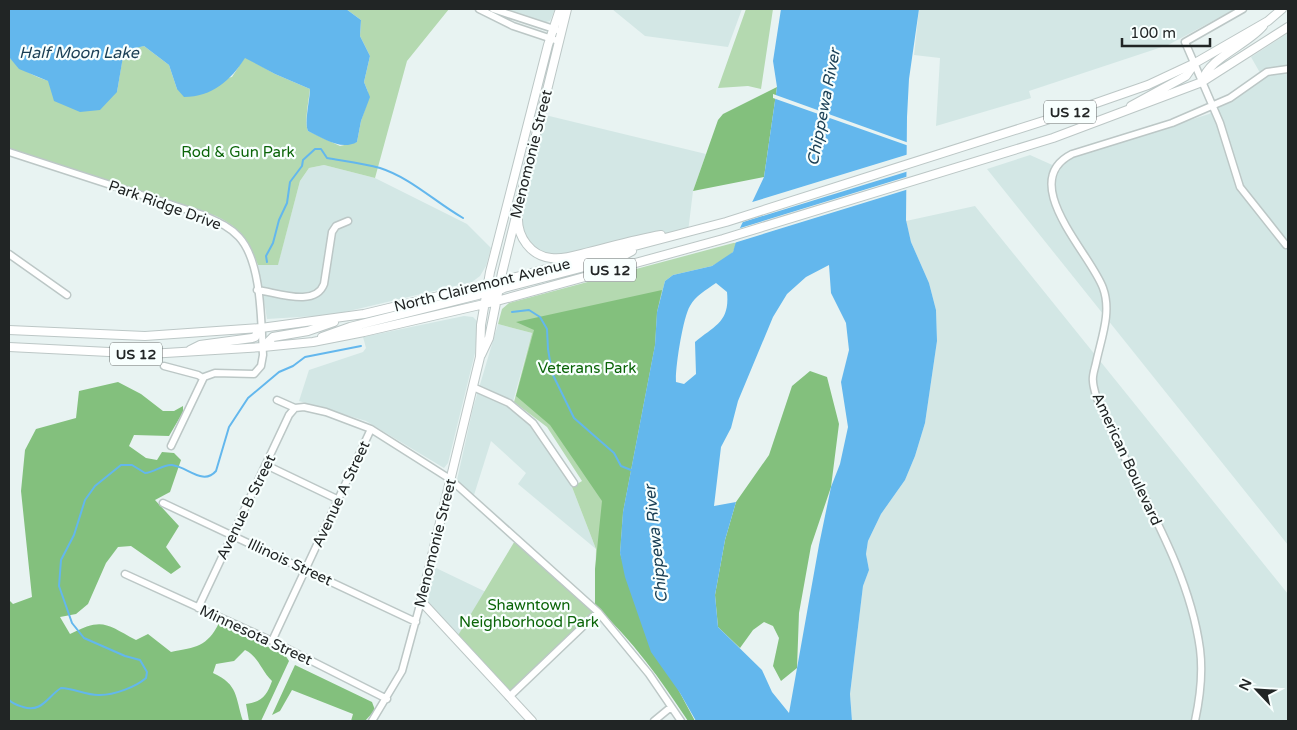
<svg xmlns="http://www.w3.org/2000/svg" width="1297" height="730" viewBox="0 0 1297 730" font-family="'Varela Round',sans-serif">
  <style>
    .built { fill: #d3e7e5 }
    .green { fill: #b4d9b0 }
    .forest { fill: #83c07d }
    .water { fill: #63b7ed; fill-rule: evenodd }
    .pier { fill: #e8f3f2 }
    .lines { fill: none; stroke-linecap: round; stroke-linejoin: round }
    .stream { stroke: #63b7ed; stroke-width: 2 }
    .minor-casing { stroke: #bcc7c6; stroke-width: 9 }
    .major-casing { stroke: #bcc7c6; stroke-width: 10 }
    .minor { stroke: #fff; stroke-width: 6 }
    .major { stroke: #fff; stroke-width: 8 }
    .labels { text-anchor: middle; stroke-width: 4.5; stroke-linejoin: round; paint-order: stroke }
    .shield { fill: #f8fffe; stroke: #626666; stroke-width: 1 }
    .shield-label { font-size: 14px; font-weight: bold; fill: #212525 }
    .park-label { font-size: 15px; fill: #0a6407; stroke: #f8fffe }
    .street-label { font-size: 15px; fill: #212525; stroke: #f8fffe }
    .water-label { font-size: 16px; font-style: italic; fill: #1a3f55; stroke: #f8fffe }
  </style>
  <rect width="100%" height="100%" fill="#e8f3f2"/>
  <!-- built -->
  <path class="built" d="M500,9H555L550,21L543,23Z
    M612,9H742L728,47L645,36Z
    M919,9H1235L1168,45L1029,91L1031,98L936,126L940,58L914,55Z
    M1288,33V545L987,169L1030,155L1059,168L1071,158L1209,114L1263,78L1251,57Z
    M541,114L706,154L693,191L688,232L562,258L534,252L518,221Z
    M324,165L375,178L467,224L491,248L486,266L480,276L472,282L332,315L267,319L258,265L278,264L300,181L309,168Z
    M975,206L1288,594V721H852L850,694L863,586L869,570L866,554L868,541L881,514L905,480L915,456L925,423L937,341L936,310L929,283L911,242L906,221Z
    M464,316L473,317L478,322L475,353L448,463L444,468L366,421L299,401L309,370L363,352L366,348L363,337Z
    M498,324L532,333L511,409L533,428L572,487L596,549L518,484L526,473L491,441L474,495L457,480L473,408Z
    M434,567L486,592L457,637L429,606L428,595Z"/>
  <!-- green -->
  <path class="green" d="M346,9H449L407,61L375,178L324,165L309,168L300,181L278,265H258C248,240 241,228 216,216L9,148V57C35,87 80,86 117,92L124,50L144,46L169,65L177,89L232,77L245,57L275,74L310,89C309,99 304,123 308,131L340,146L357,142L361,121L367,103L368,92L364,82L370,56L360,36L361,20Z
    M746,9H773L761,89L748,86L718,88Z
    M737,242L733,252L726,258L712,266L673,275L665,281L657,312L655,345L623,512L620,553L625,577L660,679L615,623L595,606L596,549L572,487L582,481L547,427L514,402L532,333L498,324L502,309L509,303Z
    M516,539L598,612L509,697L457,637Z"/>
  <!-- forest -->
  <path class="forest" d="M777,87L764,177L693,191L718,120L723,114Z
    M662,290L657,312L655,345L623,512L620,553L640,618L695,721H688C661,680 632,639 595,606V569L602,501L550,425L516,396L534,330L516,322Z
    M810,371L827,377L839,424L831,487L811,546L799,613L797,668L781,681L773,666L779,638L773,626L764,622L753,630L740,648L718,627L715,595L725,540L736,502L769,455L792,386Z
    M118,382L141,394L163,411H174L183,406V412L169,436L134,435L129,446L146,458L157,460L162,452L174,453L181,460L170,492L155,500L179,526L166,547L181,567L171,574L131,546L118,547L106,563L88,604L76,614L60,617L70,634C103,617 106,624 136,640L148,634L171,652C196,647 207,647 219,623L285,655L289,661L261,721H249L246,704C262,702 267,695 272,681C261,670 258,656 245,650L234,661L216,664L213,673C239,685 235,697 243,721H9V600L13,604L32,597L21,491L25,450L36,429L76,418L79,391Z
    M295,665L372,702L375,710L365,721H351L353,714L292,690L280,711L272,715Z"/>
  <!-- water -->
  <path class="water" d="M9,9H346L361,20L360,36L370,56L364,82L370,97L361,121L357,142C341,151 323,138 308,131C304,123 310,99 310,89L275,74L245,58C231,80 212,97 184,97L177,89L169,65L144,46L124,51L117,92L100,110L80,112L54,101L48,81L19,69L9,57Z
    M781,9H919L909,79L907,117L906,220L911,242L929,283L936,310L937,341L925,423L915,456L905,480L881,514L868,541L866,554L869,570L863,586L850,694L852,721H696L680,693L651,652L625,577L620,553L623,512L655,345L657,312L665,281L673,275L712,266L733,252L740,228L764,177L777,87L773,61ZM829,265L831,293L846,323L849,350L841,382L848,427L840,464L831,487L819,545L789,713L772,692L762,670L718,627L715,595L725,540L736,502L714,506L721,447L731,428L738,401L773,317L787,294L806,277ZM716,283L727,292C730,322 715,325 695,342L696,374L684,384L676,382C675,369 683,317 690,306C695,296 706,290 716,283Z"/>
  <!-- pier -->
  <path class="pier" d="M773,94L909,143V146L773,98Z
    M909,154V171L740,223L749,203Z
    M909,176V189L734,243L737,229Z"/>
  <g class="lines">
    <!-- stream -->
    <path class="stream" d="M267,262L266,256L273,243L279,220L287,203L290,182L302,166L303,160L315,149H321L327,158C344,161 363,163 380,168C411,178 435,202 463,218
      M512,312L529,310L540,317L547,329L548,349L552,373L574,418L614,453L621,466L631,470
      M9,700C13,704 17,705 23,707C42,713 47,697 61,688C74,688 87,696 100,695C114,695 136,687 146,678L147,672L140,660L125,656L84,638L72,623L59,586L61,560L74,535L85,500L95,486L121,465H132L145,473C154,473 163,464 172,465C188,467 203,486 216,471L229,427L248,398L279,372L293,366L305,357L361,346"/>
    <defs>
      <path id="minor" d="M479,9L513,26L558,41
        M493,9L557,30
        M1243,9L1185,42L1220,123L1240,187L1286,245
        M9,152L203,215C216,221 229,226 239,237C262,262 261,322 263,355L261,366L254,374L215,373L204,377L171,446
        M9,254L67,295
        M257,290C276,292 315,308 324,284L332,232L336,226L348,221
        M164,366L198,375L203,378
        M473,387L509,403L533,423L574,483
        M277,400L295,408L304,407L326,412L371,429L450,479L598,612L649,674L681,721
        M266,465L339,500
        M163,503L416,622
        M125,574L272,641L387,699
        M198,608L289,415L295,408
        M272,641L371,429
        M509,697L598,612
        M372,721L402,671L421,601
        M654,721L671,707
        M1195,721C1200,698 1203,673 1200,649C1188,560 1130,479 1096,396C1095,391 1093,386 1093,381C1092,376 1095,368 1096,363C1101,339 1112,312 1103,288C1091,254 1016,182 1072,154L1172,123L1230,98L1267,72L1288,69"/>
      <path id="major" d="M1202,82C1208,58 1246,46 1263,26
        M1131,106L1186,76L1195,63
        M518,217C517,237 531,256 551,258C564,260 577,255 589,252C613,246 637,239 661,235
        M485,303L495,292L504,288L619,258L632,251
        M9,330L145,336L261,328L364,314L501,281L726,222L1056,117L1148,85L1195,63L1268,21L1282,9
        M322,337L350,327L478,295L489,290
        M9,347L149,354L263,347L313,342L364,332L497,301L723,239L1053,138L1202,82L1288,27
        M263,347L273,337L308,331L334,322
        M190,350L200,345L252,338L255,337L261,328
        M481,355L489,338L502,273L567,9
        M532,721L421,601L480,357L481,325L490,272L548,45L560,9"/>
    </defs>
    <!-- minor casing -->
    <use href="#minor" class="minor-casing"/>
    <!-- major casing -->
    <use href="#major" class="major-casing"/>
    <!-- minor -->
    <use href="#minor" class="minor"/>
    <!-- major -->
    <use href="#major" class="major"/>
  </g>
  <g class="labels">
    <!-- shield labels -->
    <g class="shield">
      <rect x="1044" y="100.5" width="52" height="23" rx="4"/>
      <rect x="584" y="258.5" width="52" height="23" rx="4"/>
      <rect x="110" y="342.5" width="52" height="23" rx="4"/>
    </g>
    <g class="shield-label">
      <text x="1070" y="117">US 12</text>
      <text x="610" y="275">US 12</text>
      <text x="136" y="359">US 12</text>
    </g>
    <!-- park labels -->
    <g class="park-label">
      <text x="238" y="157">Rod &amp; Gun Park</text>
      <text x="587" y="373">Veterans Park</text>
      <text x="529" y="610">Shawntown<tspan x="529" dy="17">Neighborhood Park</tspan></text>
    </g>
    <!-- street labels -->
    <g class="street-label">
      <text transform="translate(531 154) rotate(-76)" y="5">Menomonie Street</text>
      <text transform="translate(165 205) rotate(20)" y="5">Park Ridge Drive</text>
      <text transform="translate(482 285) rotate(-14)" y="5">North Clairemont Avenue</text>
      <text transform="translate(1127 459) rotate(65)" y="5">American Boulevard</text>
      <text transform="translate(341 494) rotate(-65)" y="5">Avenue A Street</text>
      <text transform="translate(246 507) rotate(-64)" y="5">Avenue B Street</text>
      <text transform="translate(435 543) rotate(-76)" y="5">Menomonie Street</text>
      <text transform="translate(290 562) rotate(25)" y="5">Illinois Street</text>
      <text transform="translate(256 635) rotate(25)" y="5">Minnesota Street</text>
    </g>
    <!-- water labels -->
    <g class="water-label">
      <text x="79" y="58">Half Moon Lake</text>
      <text transform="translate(823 107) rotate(-79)" y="6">Chippewa River</text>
      <text transform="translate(655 544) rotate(-96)" y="6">Chippewa River</text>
    </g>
  </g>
  <!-- border -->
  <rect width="1297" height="730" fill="none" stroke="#212525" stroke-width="20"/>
  <!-- north arrow -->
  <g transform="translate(1257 690) rotate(295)" stroke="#f8fffe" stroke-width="4" paint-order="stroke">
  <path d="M0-4L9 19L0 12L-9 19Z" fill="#212525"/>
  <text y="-8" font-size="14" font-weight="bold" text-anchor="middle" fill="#212525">N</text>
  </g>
  <!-- scale -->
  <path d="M1122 38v8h88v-8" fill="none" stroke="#212525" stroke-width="2.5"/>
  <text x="1130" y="38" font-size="15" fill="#212525" stroke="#f8fffe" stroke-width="4" paint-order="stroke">100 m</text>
</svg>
